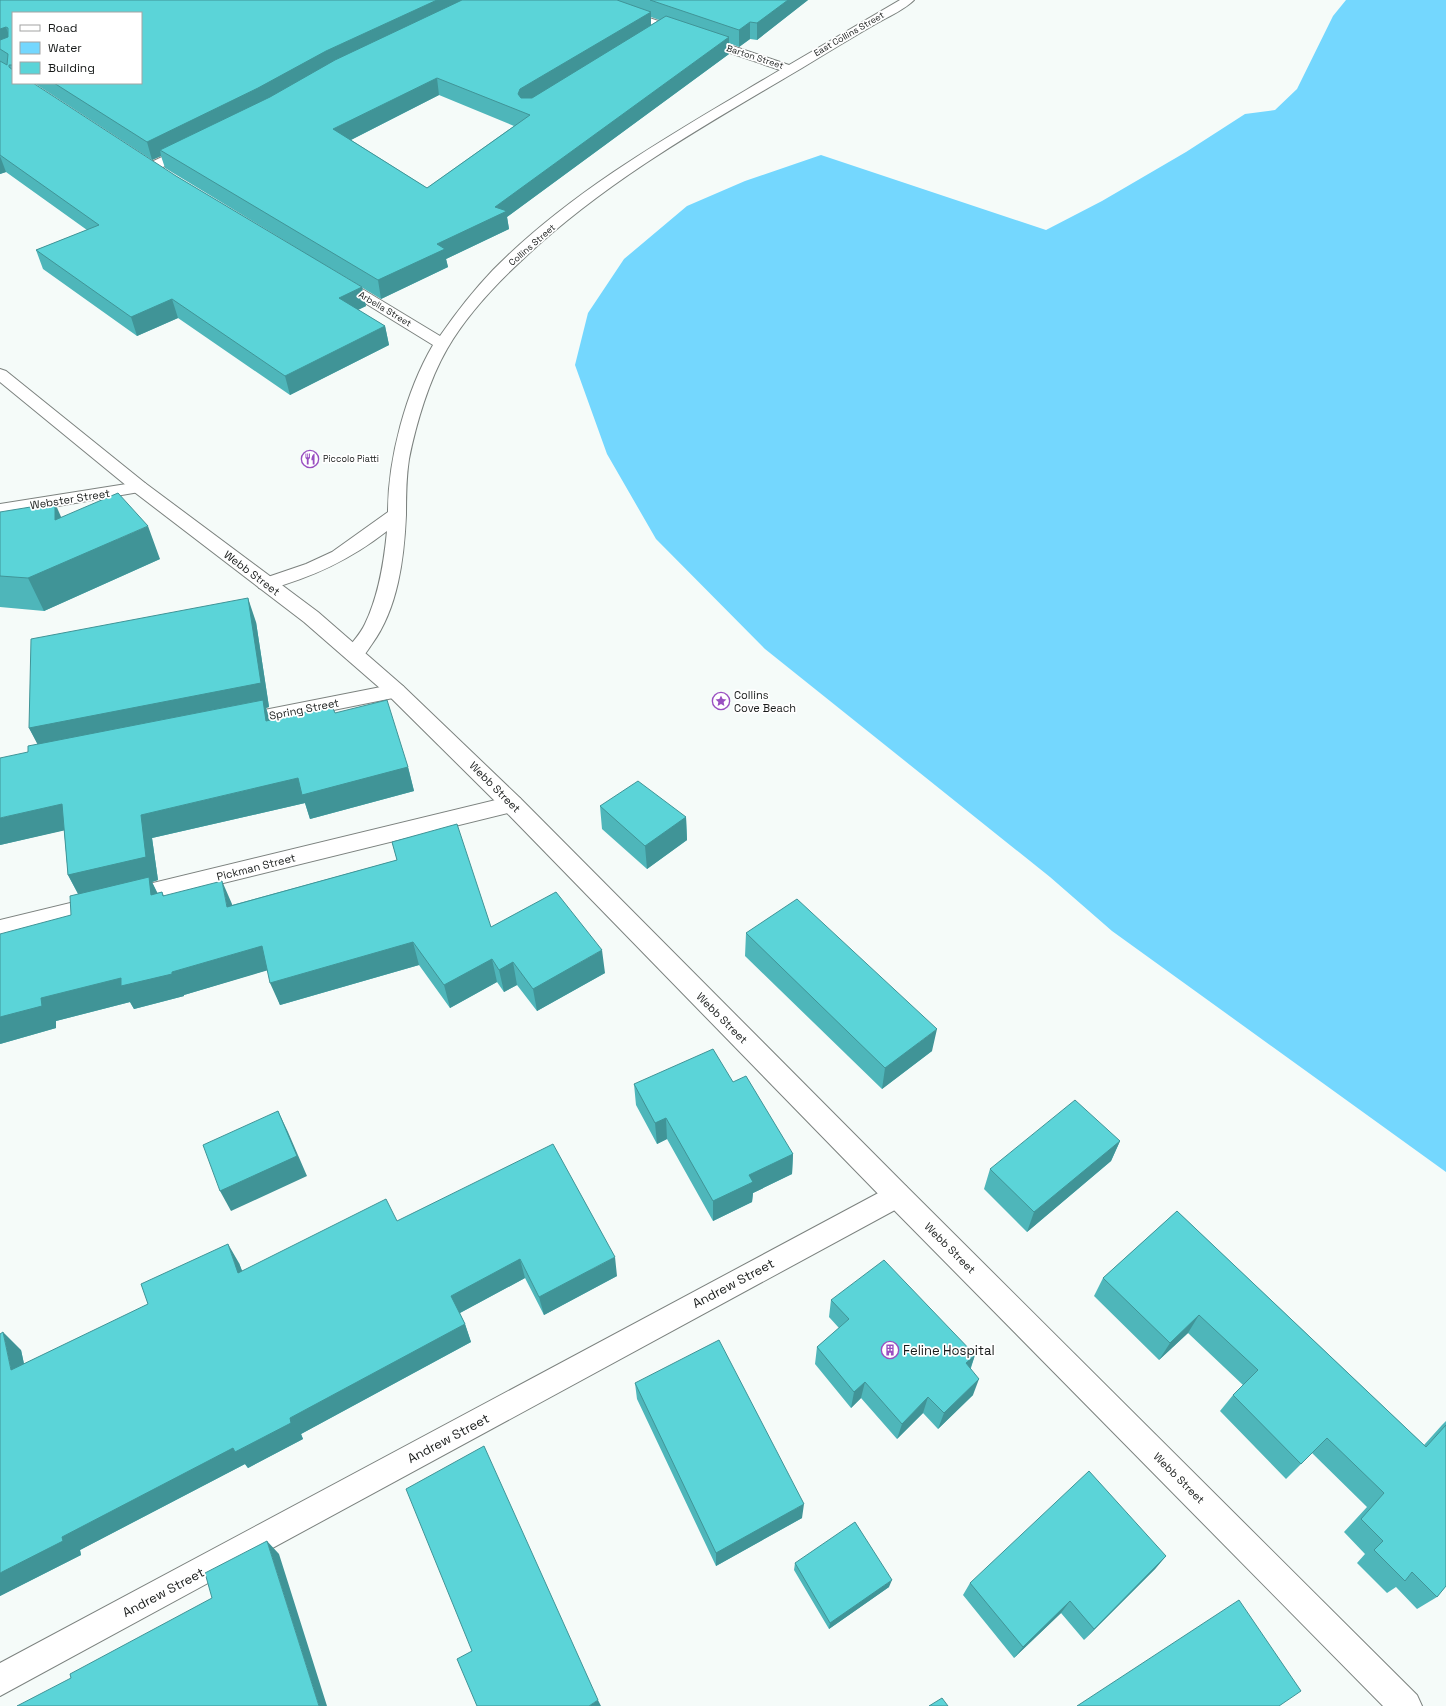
<svg xmlns="http://www.w3.org/2000/svg" width="1446" height="1706" viewBox="0 0 1446 1706" font-family="'Space Grotesk',sans-serif">
  <style>
    .water { fill: #74d7fe }
    .lines { fill: none; stroke-linecap: round; stroke-linejoin: round }
    .minor-casing { stroke: #7c827f; stroke-width: 2 }
    .secondary-casing { stroke: #7c827f; stroke-width: 2 }
    .minor { fill: #fff; fill-rule: evenodd }
    .secondary { fill: #fff; fill-rule: evenodd }
    .wall { fill: #4eb6ba; fill-rule: evenodd }
    .shaded-wall { fill: #409497 }
    .building { fill: #5bd4d8; stroke: #409497; fill-rule: evenodd }
    .labels { text-anchor: middle; stroke-width: 3.5; stroke-linejoin: round; paint-order: stroke }
    .far-street-label { font-size: 9px; fill: #181b1a; stroke: #fff }
    .far-poi-label { font-size: 9px; fill: #181b1a; stroke: #fff; text-anchor: start }
    .street-label { font-size: 11px; fill: #181b1a; stroke: #fff }
    .poi-label { font-size: 11px; fill: #181b1a; stroke: #fff; text-anchor: start }
    .near-street-label { font-size: 13px; fill: #181b1a; stroke: #fff }
    .near-poi-label { font-size: 13px; fill: #181b1a; stroke: #fff; text-anchor: start }
  </style>
  <rect width="100%" height="100%" fill="#f5fbf9"/>
  <!-- water -->
  <path class="water" d="M1346,0H1446V1172L1112,931L1050,877L765,649L656,539L607,454L575,365L588,313L624,259L687,206L745,181L821,155L1046,230L1102,201L1186,152L1245,114L1275,110L1297,89L1333,16Z"/>
  <g class="lines">
    <defs>
      <path id="minor" d="M578,0H596L789,65L900,0H914C905,9 890,16 879,22C853,37 828,52 802,68C705,125 604,182 522,260C494,286 466,316 447,349C429,380 416,424 409,459C406,478 406,496 406,515C404,559 398,608 372,644C365,654 361,663 347,659L344,654C351,643 360,635 365,624C379,595 384,562 387,531C350,560 311,578 266,590L259,588L257,584L259,580L306,564L332,552L388,512C388,459 406,391 433,345L334,284L331,281L334,278H344L440,336C456,313 473,291 493,270C575,187 681,129 780,70L580,2Z
        M190,144L195,145L197,148L195,151L157,170H147L145,167L147,164Z
        M139,482L145,483L148,487L145,491L0,516V504Z
        M396,684L403,686L406,691L403,696L239,729L232,727L229,722L232,717L239,715Z
        M512,796L520,798L523,804L520,810L0,938V920Z
        M897,1183L906,1186L910,1195L906,1204L0,1696V1663Z"/>
      <path id="secondary" d="M0,369L6,371L145,483L318,612L403,686L520,798L906,1186L1417,1695L1422,1706H1383L888,1204L504,810L389,696L304,622L133,491L0,382Z"/>
    </defs>
    <!-- minor casing -->
    <use href="#minor" class="minor-casing"/>
    <!-- secondary casing -->
    <use href="#secondary" class="secondary-casing"/>
    <!-- minor -->
    <use href="#minor" class="minor"/>
    <!-- secondary -->
    <use href="#secondary" class="secondary"/>
  </g>
  <!-- wall -->
  <path class="wall" d="M0,0H808L757,40L750,39L739,47L729,43V54L507,217L509,229L446,259L448,267L381,299L165,168L161,156L152,160L34,83H141L13,13V83L176,176L362,287L366,306L358,310L385,326L389,345L290,395L178,318L137,336L43,269L36,250L87,230L6,172L0,174ZM651,17L659,20L651,25ZM439,95L514,126L427,188L351,140Z
    M0,512L61,517L160,559L44,611L0,607Z
    M256,622L269,707L266,708L270,720L335,713L408,767L414,791L310,819L305,803L152,838L158,880L152,882L157,893L162,892L164,896L232,905L397,860L392,842L491,927L605,973L537,1011L517,985L504,992L497,982L450,1008L419,965L280,1005L267,970L184,995V996L134,1009L130,1002L56,1021V1028L0,1044L71,915L78,894L68,875L64,830L0,845L28,752L38,744L29,728Z
    M600,806L686,817L687,840L647,869L602,829Z
    M746,933L932,1051L882,1089L745,956Z
    M733,1082L793,1154L792,1174L753,1193L752,1202L713,1221L667,1139L657,1144L636,1105L634,1084Z
    M1120,1141L1111,1161L1027,1232L984,1189L990,1169Z
    M1177,1211L1424,1445L1442,1425L1446,1421V1586L1437,1597L1417,1609L1396,1587L1387,1593L1357,1563L1365,1554L1344,1532L1367,1507L1312,1453L1286,1479L1220,1411L1233,1395L1243,1385L1188,1333L1159,1360L1094,1296L1103,1278Z
    M397,1221L617,1276L544,1315L525,1278L460,1313L465,1324L471,1342L301,1434L303,1439L248,1468L245,1464L80,1550L81,1555L0,1596L21,1350L24,1364L239,1263L242,1271Z
    M831,1300L975,1355L971,1368L973,1395L938,1429L923,1413L897,1439L861,1398L851,1408L815,1364L817,1347L839,1328L829,1317Z
    M635,1383L802,1518L716,1566L637,1399Z
    M1166,1556L1155,1569L1084,1640L1061,1613L1014,1658L963,1595L970,1583Z
    M795,1563L889,1587L829,1629L794,1570Z"/>
  <!-- shaded-wall -->
  <path class="shaded-wall" d="M437,0H474L160,150L161,156L152,160L147,142L326,51Z
    M788,0H808L757,40V23Z
    M651,12V28L522,107L520,112L518,94L520,89Z
    M750,22V39L739,47V30Z
    M6,27L12,44L0,49V29Z
    M729,37V54L507,217L509,229L446,259L448,267L381,299L378,280L437,244L495,207Z
    M437,78L439,95L337,147L333,129Z
    M0,156L6,172L0,174Z
    M362,287L366,306L343,317L339,298Z
    M172,299L178,318L137,336L131,317Z
    M385,326L389,345L290,395L285,376Z
    M55,503L69,535L55,520Z
    M148,526L160,559L44,611L28,578Z
    M248,598L256,622L269,707L266,708L271,724L266,721L41,751L29,728Z
    M408,767L414,791L310,819L305,803L152,838L158,880L152,882L161,900L81,899L68,875L141,815L298,778Z
    M62,804L75,828L0,845V818Z
    M686,817L687,840L647,869L645,846Z
    M222,881L232,904L237,930L227,907Z
    M413,942L419,965L280,1005L270,983Z
    M262,946L272,969L184,995V996L134,1009L130,1002L56,1021V1028L0,1044V1017L41,998L121,978L172,972Z
    M602,950L605,973L537,1011L533,989Z
    M492,959L497,982L450,1008L444,985Z
    M513,962L517,985L504,992L499,970Z
    M937,1029L932,1051L882,1089L885,1068Z
    M278,1111L288,1132L307,1176L231,1211L220,1191Z
    M666,1118L667,1139L657,1144L655,1123Z
    M1120,1141L1111,1161L1027,1232L1034,1212Z
    M793,1154L792,1174L753,1193L752,1202L713,1221V1201L749,1175Z
    M228,1244L239,1263L250,1291L238,1273Z
    M615,1257L617,1276L544,1315L539,1297Z
    M520,1259L525,1278L458,1314L451,1296Z
    M1199,1315L1188,1333L1159,1360L1170,1343Z
    M465,1324L471,1342L301,1434L303,1439L248,1468L245,1464L80,1550L81,1555L0,1596V1573L62,1537L290,1418Z
    M3,1332L21,1350L29,1387L11,1370Z
    M975,1355L969,1372L966,1363Z
    M979,1379L973,1395L938,1429L944,1413Z
    M865,1382L861,1398L851,1408L854,1392Z
    M928,1397L923,1413L897,1439L902,1424Z
    M804,1504L802,1518L716,1566V1553Z
    M267,1541L279,1554L327,1706H319Z
    M1166,1556L1155,1569L1084,1640L1094,1629Z
    M892,1580L889,1587L829,1629L830,1623Z
    M1070,1601L1061,1613L1014,1658L1023,1647Z
    M598,1700L601,1706H589Z"/>
  <!-- building -->
  <path class="building" d="M0,0H437L326,51L258,88L147,142L54,83H141V13H13V65H9V67L13,70V83H33L176,176L362,287L339,298L385,326L285,376L172,299L131,317L36,250L99,225L0,155V61L7,65L8,54L0,49V40L8,37V28L6,27L0,29Z
    M462,0H617L651,12L520,89L518,94L521,98H532L666,16L729,37L495,207L507,211L437,244L445,249L378,280L160,150L270,97L335,60ZM437,78L530,115L427,188L333,129Z
    M650,0H788L757,23L750,22L739,30Z
    M118,493L148,526L28,578L0,576V512L55,503V520Z
    M248,598L261,683L29,728L31,639Z
    M263,700L266,721L332,706L335,713L387,700L408,767L302,795L298,778L141,815L146,857L68,875L62,804L0,818V758L28,752V746Z
    M638,781L686,817L645,846L600,806Z
    M457,824L491,927L556,892L602,950L533,989L513,962L499,970L492,959L444,985L413,942L270,983L262,946L172,972V974L121,986V978L41,998L42,1006L0,1017V934L71,915L70,896L149,877L151,895L162,892L163,896L222,881L227,907L397,860L392,842Z
    M797,899L937,1029L885,1068L746,933Z
    M713,1049L733,1082L746,1076L793,1154L749,1175L753,1182L713,1201L666,1118L655,1123L634,1084Z
    M1075,1100L1120,1141L1034,1212L990,1169Z
    M278,1111L297,1156L220,1191L203,1145Z
    M553,1144L615,1257L539,1297L520,1259L451,1296L465,1324L290,1418L291,1423L235,1452L233,1448L62,1537L63,1541L0,1573V1334L3,1332L11,1370L148,1304L141,1284L228,1244L238,1273L386,1199L397,1221Z
    M1177,1211L1426,1447L1446,1425V1586L1437,1597L1412,1572L1405,1581L1374,1550L1383,1541L1361,1519L1384,1493L1327,1438L1301,1464L1233,1395L1258,1370L1199,1315L1170,1343L1103,1278Z
    M884,1260L975,1355L966,1363L979,1379L944,1413L928,1397L902,1424L865,1382L854,1392L817,1347L849,1319L831,1300Z
    M719,1340L804,1504L716,1553L635,1383Z
    M484,1446L598,1700L589,1706H477L457,1659L472,1651L406,1489Z
    M1089,1471L1166,1556L1094,1629L1070,1601L1023,1647L970,1583Z
    M855,1522L892,1580L830,1623L795,1563Z
    M267,1541L319,1706H17L71,1678L70,1674L212,1598L205,1573Z
    M1239,1600L1301,1691L1279,1706H1077Z
    M942,1698L948,1706H929Z"/>
  <!-- icons -->
  <defs>
    <symbol id="restaurant-ring" viewBox="-11 -11 22 22"><circle r="9.5" fill="#fff" stroke="#994fc1" stroke-width="1.5"/><path d="M-5-6h1v4h1v-4h1v4h1v-4h1v5L-1.5 .5V6h-2V.5L-5-1ZM5-6V6H3V1.5H1.5Q1.5-4 5-6Z" fill="#994fc1"/></symbol>
    <symbol id="sight-ring" viewBox="-11 -11 22 22"><circle r="9.5" fill="#fff" stroke="#994fc1" stroke-width="1.5"/><path d="M0-6L1.8-2.2L6-1.7L2.9 1.2L3.7 5.4L0 3.3L-3.7 5.4L-2.9 1.2L-6-1.7L-1.8-2.2Z" fill="#994fc1"/></symbol>
    <symbol id="building-ring" viewBox="-11 -11 22 22"><circle r="9.5" fill="#fff" stroke="#994fc1" stroke-width="1.5"/><path d="M-4-6H4V6H1V3H-1V6H-4ZM-2.5-4.3h1.7v1.8h-1.7ZM.8-4.3h1.7v1.8H.8ZM-2.5-1h1.7V.8h-1.7ZM.8-1h1.7V.8H.8Z" fill="#994fc1"/></symbol>
  </defs>
  <g fill-rule="evenodd">
    <use href="#restaurant-ring" x="300" y="449" width="20" height="20"/>
    <use href="#sight-ring" x="711" y="691" width="20" height="20"/>
    <use href="#building-ring" x="880" y="1340" width="20" height="20"/>
  </g>
  <g class="labels">
    <!-- far-street labels -->
    <g class="far-street-label">
      <text transform="translate(849 34) rotate(-30)" y="3">East Collins Street</text>
      <text transform="translate(755 57) rotate(18)" y="3">Barton Street</text>
      <text transform="translate(532 245) rotate(-41)" y="3">Collins Street</text>
      <text transform="translate(385 309) rotate(31)" y="3">Arbella Street</text>
    </g>
    <!-- far-poi labels -->
    <g class="far-poi-label">
      <text x="323" y="462">Piccolo Piatti</text>
    </g>
    <!-- street labels -->
    <g class="street-label">
      <text transform="translate(70 499) rotate(-9)" y="4">Webster Street</text>
      <text transform="translate(252 573) rotate(37)" y="4">Webb Street</text>
      <text transform="translate(304 709) rotate(-11)" y="4">Spring Street</text>
      <text transform="translate(495 787) rotate(45)" y="4">Webb Street</text>
      <text transform="translate(256 867) rotate(-14)" y="4">Pickman Street</text>
      <text transform="translate(722 1018) rotate(45)" y="4">Webb Street</text>
      <text transform="translate(950 1248) rotate(45)" y="4">Webb Street</text>
      <text transform="translate(1179 1478) rotate(45)" y="4">Webb Street</text>
    </g>
    <!-- poi labels -->
    <g class="poi-label">
      <text x="734" y="699">Collins<tspan x="734" dy="13">Cove Beach</tspan></text>
    </g>
    <!-- near-street labels -->
    <g class="near-street-label">
      <text transform="translate(733 1283) rotate(-28)" y="5">Andrew Street</text>
      <text transform="translate(448 1438) rotate(-28)" y="5">Andrew Street</text>
      <text transform="translate(163 1592) rotate(-28)" y="5">Andrew Street</text>
    </g>
    <!-- near-poi labels -->
    <g class="near-poi-label">
      <text x="903" y="1355">Feline Hospital</text>
    </g>
  </g>
  <!-- legend -->
  <rect x="12" y="12" width="130" height="72" fill="#ffffff" stroke="#a3a4a3"/>
  <rect x="20" y="25" width="20" height="6" fill="#ffffff" stroke="#a3a4a3"/>
  <text x="48" y="32" font-size="12" fill="#181b1a">Road</text>
  <rect x="20" y="42" width="20" height="12" fill="#74d7fe" stroke="#a3a4a3"/>
  <text x="48" y="52" font-size="12" fill="#181b1a">Water</text>
  <rect x="20" y="62" width="20" height="12" fill="#5bd4d8" stroke="#a3a4a3"/>
  <text x="48" y="72" font-size="12" fill="#181b1a">Building</text>
</svg>
